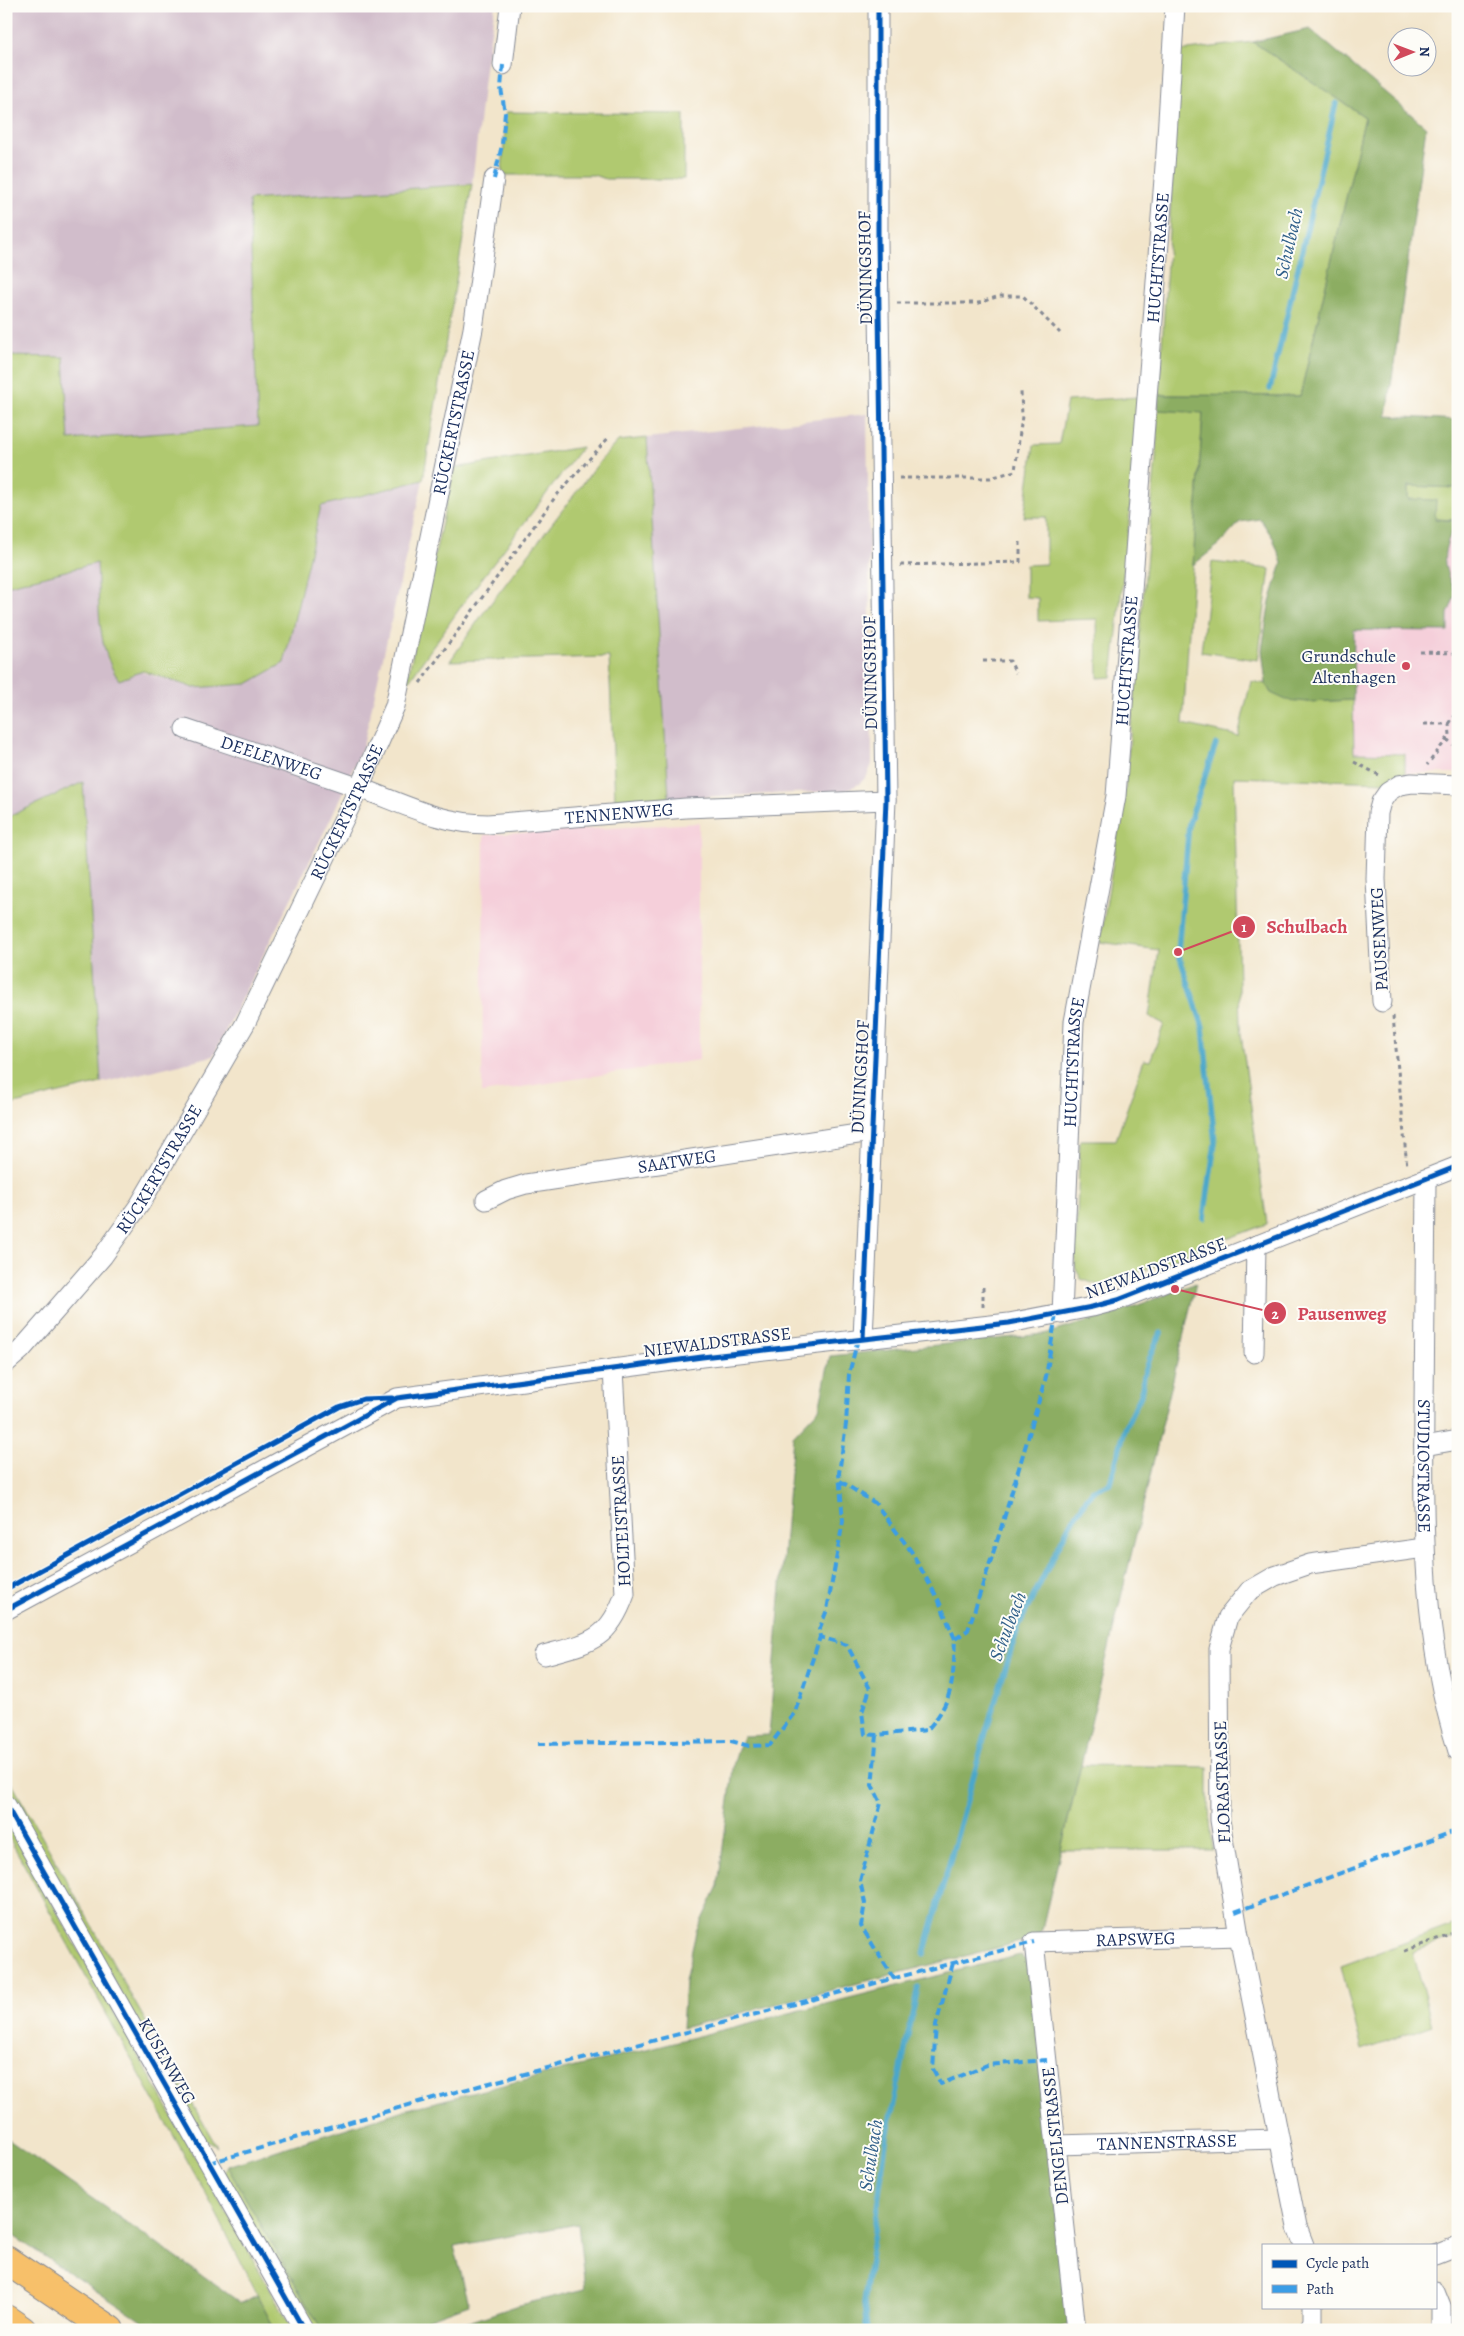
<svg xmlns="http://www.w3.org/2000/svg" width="1464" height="2336" viewBox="0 0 1464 2336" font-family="Alegreya,serif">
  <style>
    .built { fill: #f5cfda }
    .industrial { fill: #d1bdcb }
    .green { fill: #b0c96f; stroke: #667c66 }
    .forest { fill: #8cad62; stroke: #546e60 }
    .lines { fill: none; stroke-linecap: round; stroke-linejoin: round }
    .stream { stroke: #4ca7ca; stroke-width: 5.5 }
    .minor-casing { stroke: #868a94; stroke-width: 21 }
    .highway-casing { stroke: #868a94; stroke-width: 30 }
    .path { stroke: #868a94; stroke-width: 3; stroke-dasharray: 4 4; stroke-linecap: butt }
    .minor { stroke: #fff; stroke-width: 19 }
    .highway { stroke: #f7c06b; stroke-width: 28 }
    .quiet { stroke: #3b9de6; stroke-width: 4; stroke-dasharray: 8 4; stroke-linecap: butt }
    .cycleway-casing { stroke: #fdfcf7; stroke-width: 8 }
    .cycleway { stroke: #0057b8; stroke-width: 5 }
    .poi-dot { fill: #d1495b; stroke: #fdfcf7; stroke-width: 2 }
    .labels { text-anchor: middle; stroke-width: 4; stroke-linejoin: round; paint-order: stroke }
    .street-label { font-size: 18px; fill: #1b2f5e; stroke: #fdfcf7 }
    .poi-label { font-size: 18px; fill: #1b2f5e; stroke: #fdfcf7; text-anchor: end }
    .water-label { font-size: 19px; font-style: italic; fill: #2f5f89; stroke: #fdfcf7 }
    .leader { fill: none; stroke: #d1495b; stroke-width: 2 }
    .callout-dot { fill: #d1495b; stroke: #fdfcf7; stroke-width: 2 }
    .mark-label { font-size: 15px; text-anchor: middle; font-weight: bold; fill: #fff }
    .callout-label { font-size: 19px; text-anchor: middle; font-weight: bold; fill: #d1495b; stroke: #fdfcf7; stroke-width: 4; stroke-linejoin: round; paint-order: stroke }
  </style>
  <rect width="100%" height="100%" fill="#fdfcf7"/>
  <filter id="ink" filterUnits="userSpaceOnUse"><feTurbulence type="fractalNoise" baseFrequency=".02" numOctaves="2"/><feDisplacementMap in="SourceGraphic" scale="10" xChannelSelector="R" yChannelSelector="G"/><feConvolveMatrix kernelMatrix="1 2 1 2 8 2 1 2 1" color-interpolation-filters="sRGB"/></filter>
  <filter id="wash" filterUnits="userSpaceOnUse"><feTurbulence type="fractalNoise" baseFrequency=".0096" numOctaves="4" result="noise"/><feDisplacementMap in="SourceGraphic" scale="20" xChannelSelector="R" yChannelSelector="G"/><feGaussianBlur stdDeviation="1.12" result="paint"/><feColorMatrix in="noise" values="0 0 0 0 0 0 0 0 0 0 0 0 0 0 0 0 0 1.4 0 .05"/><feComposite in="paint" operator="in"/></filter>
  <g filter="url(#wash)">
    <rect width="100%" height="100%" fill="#f2e5cb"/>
    <!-- built -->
    <path class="built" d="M1458,521V773H1405V754L1354,753V630L1448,631V614L1456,593L1446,575L1444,550L1449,536Z
      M699,823V1060L482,1093L484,835Z"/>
    <!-- industrial -->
    <path class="industrial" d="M6,6H495L485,69L472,184L249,200L258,426L69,440L64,357L6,356Z
      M867,414L872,753V764L867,776L859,784L844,791L669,798L647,438Z
      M423,480L363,746L331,818L213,1056L101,1083L83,782L6,818V586L97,563L101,634L108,662L194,688L284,663L321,506Z"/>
    <!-- green -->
    <path class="green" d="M1253,42L1365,117L1300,396L1159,395L1180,51Z
      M506,112L684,114V179H606L593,175H502Z
      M472,184L423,480L321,506L284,663L247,684L194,688L143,671L119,680C95,645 100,603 97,563L6,586V356L64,357L69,440L258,426L249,200Z
      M1139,397L1129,522L1112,677L1098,678L1097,619L1038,621V598L1026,597V565L1046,564V517H1024L1034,445L1059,444L1067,401Z
      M1158,410L1203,412L1183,724L1238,736L1251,681L1266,684L1271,693L1308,702L1353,700L1354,753L1405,754V773L1385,782L1234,777L1240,1026L1267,1224L1101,1286L1081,1279L1075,1267L1080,1140H1116L1144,1060L1150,1061L1164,1024L1149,1016L1159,950L1100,942L1125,790L1156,458Z
      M647,438L669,798L615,801L609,657L450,661L484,612L601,460L618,441Z
      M582,447L467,598L406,685L454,468Z
      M1408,486L1458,488V520L1435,519L1408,499Z
      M1212,562L1270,569L1258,660L1201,652Z
      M83,782L101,1083L6,1106V818Z
      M1081,1765L1208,1767V1801L1213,1850H1061Z
      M6,1773L151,2031L147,2032L141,2029L6,1788Z
      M6,1821L293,2330H275L213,2207L6,1832Z
      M1458,1923V1936L1413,1952L1432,2025L1362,2050L1341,1966Z
      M158,2043L217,2147L203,2138L155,2049Z
      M227,2166L322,2330H312L224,2172Z"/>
    <!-- forest -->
    <path class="forest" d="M1310,29L1426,127L1387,416L1458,420V488L1408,486V499L1436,500L1435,519L1458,521C1441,550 1440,563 1456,593L1448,614V631L1354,630L1353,700L1308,702L1286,700L1271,693L1266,684L1262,650L1269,605L1282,563L1273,538L1260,519L1240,522L1220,544L1193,565L1203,413L1158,410L1159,395L1300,396L1365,117L1253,42Z
      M1196,1283L1040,1937L682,2028L685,1981L696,1932L718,1886L734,1761L743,1736L769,1735L793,1436L819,1409L830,1356L1044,1334L1115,1314Z
      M1020,1955L1031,1963L1069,2324L1055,2330H434L448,2325H460L516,2306L585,2289L578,2224L454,2246L469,2304L397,2330H322L227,2166L404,2110Z
      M6,2138L241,2303L257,2295L275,2330H155L6,2231Z"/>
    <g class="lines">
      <!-- stream -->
      <path class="stream" d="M1270,389L1336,103
        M1204,1218L1215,1143L1203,1027L1178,952L1189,823L1216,744
        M924,1954L987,1728L1019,1625L1070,1524L1092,1491L1110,1483L1126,1426L1141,1395L1144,1376L1150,1357L1161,1333
        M867,2330L864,2304L886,2142L918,1987"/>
    </g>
  </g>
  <g filter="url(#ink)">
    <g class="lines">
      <defs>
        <g id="minor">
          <path d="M503,65L510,6"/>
          <path id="s1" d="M185,729C242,748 300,767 357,787C402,803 439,824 488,824L686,808L886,800"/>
          <path d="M1382,1002L1376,879L1378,813L1381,802L1388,792L1399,785L1412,783L1458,785"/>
          <path id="s2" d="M1426,1180C1426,1256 1425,1333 1424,1410C1423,1526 1422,1638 1458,1751"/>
          <path id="s3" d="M486,1200L506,1190L526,1184L871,1132"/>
          <path id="s4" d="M1062,1314L1074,1022L1116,796L1166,153L1175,6"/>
          <path d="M863,1339L886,800L878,240V6"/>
          <path d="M1254,1353L1256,1245"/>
          <path id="s5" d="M6,1363L21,1350L103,1256L140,1204L245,1024L359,788L395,706L473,329L494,179"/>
          <path d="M1424,1446L1458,1440"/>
          <path d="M6,1610L397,1398L702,1357L1009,1323L1092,1307L1118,1300L1458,1166"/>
          <path d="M544,1655C588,1643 608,1642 625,1594L613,1369"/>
          <path d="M6,1805L304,2330"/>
          <path id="s6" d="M1056,2145L1279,2139"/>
          <path d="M1304,2245L1297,2227L1239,1936L1220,1820L1219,1649L1228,1617L1249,1591L1275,1576L1310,1564L1424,1548"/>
          <path d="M1435,2255L1458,2246"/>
          <path d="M1435,2291L1441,2306V2330"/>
          <path id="s7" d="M1076,2330L1034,1942L1239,1936"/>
          <path d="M1308,2330L1313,2321V2307"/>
        </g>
        <path id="highway" d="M6,2260L110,2330
          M6,2319L22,2330"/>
      </defs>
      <!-- minor casing -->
      <use href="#minor" class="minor-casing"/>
      <!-- highway casing -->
      <use href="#highway" class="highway-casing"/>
      <!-- path -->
      <path class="path" d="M897,303H979L999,296H1023L1060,333
        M899,478H990L1015,471L1022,416L1021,392
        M900,565L1020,562V540
        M1454,610L1458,600
        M1420,652L1455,653
        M983,661H1010L1016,673
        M420,683L556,496L610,436
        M1424,724H1449L1450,735L1427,765
        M1449,724L1458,711
        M1447,739L1453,745
        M1354,762L1381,776
        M1393,1016L1407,1167
        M983,1287V1309
        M1405,1951L1458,1931"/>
      <!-- minor -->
      <use href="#minor" class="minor"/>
      <!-- highway -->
      <use href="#highway" class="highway"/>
      <!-- quiet -->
      <path class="quiet" d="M494,179L502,145L505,113L501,88L503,65
        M858,1339L849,1374L846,1424L839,1473L843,1521L827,1610L819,1630L820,1637L847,1645L870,1689L862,1712L865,1734L877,1735
        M840,1481L875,1503L911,1551L938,1599L955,1639
        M538,1744L731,1741L749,1746L770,1745L795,1712L820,1637
        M1235,1912L1458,1830
        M953,1963L936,2025L933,2069L941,2084L987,2065L1047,2060
        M894,1979L861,1926L865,1903L860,1881L881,1803L872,1785L877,1735L927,1730C955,1699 953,1678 955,1639L968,1630L999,1535L1046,1377L1056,1314
        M209,2163L436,2097L1034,1942"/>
      <defs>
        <path id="cycleway" d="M863,1339L886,800L878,240V6
          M6,1589L339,1407L363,1399L392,1398
          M6,1610L397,1398L702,1357L1009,1323L1092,1307L1118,1300L1458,1166
          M6,1805L304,2330"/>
      </defs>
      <!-- cycleway casing -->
      <use href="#cycleway" class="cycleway-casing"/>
      <!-- cycleway -->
      <use href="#cycleway" class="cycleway"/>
    </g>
  </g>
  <!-- markers -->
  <circle class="poi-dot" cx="1406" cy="666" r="5"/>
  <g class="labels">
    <!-- street labels -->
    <g class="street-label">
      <text dy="6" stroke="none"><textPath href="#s4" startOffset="1062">HUCHTSTRASSE</textPath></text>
      <text transform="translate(865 268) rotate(-91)" y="6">DÜNINGSHOF</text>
      <text dy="6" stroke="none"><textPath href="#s5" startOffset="1058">RÜCKERTSTRASSE</textPath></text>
      <text dy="6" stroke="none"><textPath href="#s4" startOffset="658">HUCHTSTRASSE</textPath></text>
      <text transform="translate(870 673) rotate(-91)" y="6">DÜNINGSHOF</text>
      <text dy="6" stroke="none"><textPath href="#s1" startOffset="91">DEELENWEG</textPath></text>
      <text dy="6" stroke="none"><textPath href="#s5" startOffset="652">RÜCKERTSTRASSE</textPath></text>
      <text dy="6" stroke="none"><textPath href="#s1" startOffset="450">TENNENWEG</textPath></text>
      <text transform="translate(1379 939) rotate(-93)" y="6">PAUSENWEG</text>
      <text dy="6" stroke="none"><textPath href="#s4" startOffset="252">HUCHTSTRASSE</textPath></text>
      <text transform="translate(860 1077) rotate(-87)" y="6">DÜNINGSHOF</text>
      <text dy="6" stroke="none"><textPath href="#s3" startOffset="196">SAATWEG</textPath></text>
      <text dy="6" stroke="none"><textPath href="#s5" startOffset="248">RÜCKERTSTRASSE</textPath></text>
      <text transform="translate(1156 1268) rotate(-20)" y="6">NIEWALDSTRASSE</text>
      <text transform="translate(717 1342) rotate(-7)" y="6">NIEWALDSTRASSE</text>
      <text dy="6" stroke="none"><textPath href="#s2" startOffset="286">STUDIOSTRASSE</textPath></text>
      <text transform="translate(621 1521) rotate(-93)" y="6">HOLTEISTRASSE</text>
      <text transform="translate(1222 1782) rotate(-92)" y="6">FLORASTRASSE</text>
      <text dy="6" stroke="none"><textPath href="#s7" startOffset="492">RAPSWEG</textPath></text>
      <text transform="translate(167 2061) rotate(60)" y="6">KUSENWEG</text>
      <text transform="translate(1055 2136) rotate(-96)" y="6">DENGELSTRASSE</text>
      <text dy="6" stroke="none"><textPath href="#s6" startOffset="111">TANNENSTRASSE</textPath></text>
    </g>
    <!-- poi labels -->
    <g class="poi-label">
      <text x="1396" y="662">Grundschule<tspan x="1396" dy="21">Altenhagen</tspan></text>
    </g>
    <!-- water labels -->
    <g class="water-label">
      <text transform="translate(1288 243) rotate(-77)" y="7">Schulbach</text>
      <text transform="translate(1007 1626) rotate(-69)" y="7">Schulbach</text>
      <text transform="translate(870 2155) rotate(-81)" y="7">Schulbach</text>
    </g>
  </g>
  <!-- callouts -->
  <path class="leader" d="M1178 952L1244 927M1175 1289L1275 1313"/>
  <g class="callout-dot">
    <circle cx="1178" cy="952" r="5"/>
    <circle cx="1175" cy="1289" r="5"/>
    <circle cx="1244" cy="927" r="12"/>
    <circle cx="1275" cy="1313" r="12"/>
  </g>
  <g class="mark-label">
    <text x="1244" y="932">1</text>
    <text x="1275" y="1319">2</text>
  </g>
  <g class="callout-label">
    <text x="1307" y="933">Schulbach</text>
    <text x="1342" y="1320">Pausenweg</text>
  </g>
  <!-- margin -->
  <rect width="1464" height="2336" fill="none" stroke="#fdfcf7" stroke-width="25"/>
  <!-- legend -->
  <rect x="1262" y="2244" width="175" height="65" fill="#fdfcf7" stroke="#a3aaba"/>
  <rect x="1272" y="2260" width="25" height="8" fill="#0057b8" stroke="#a3aaba"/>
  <text x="1306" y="2268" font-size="15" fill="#1b2f5e">Cycle path</text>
  <rect x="1272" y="2285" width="25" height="8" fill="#3b9de6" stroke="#a3aaba"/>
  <text x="1306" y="2294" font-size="15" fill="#1b2f5e">Path</text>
  <!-- north arrow -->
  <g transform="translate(1412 52) rotate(89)"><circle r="24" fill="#fdfcf7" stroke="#a3aaba"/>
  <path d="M0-4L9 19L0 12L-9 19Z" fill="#d1495b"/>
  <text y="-8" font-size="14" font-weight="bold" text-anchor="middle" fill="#1b2f5e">N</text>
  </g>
</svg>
